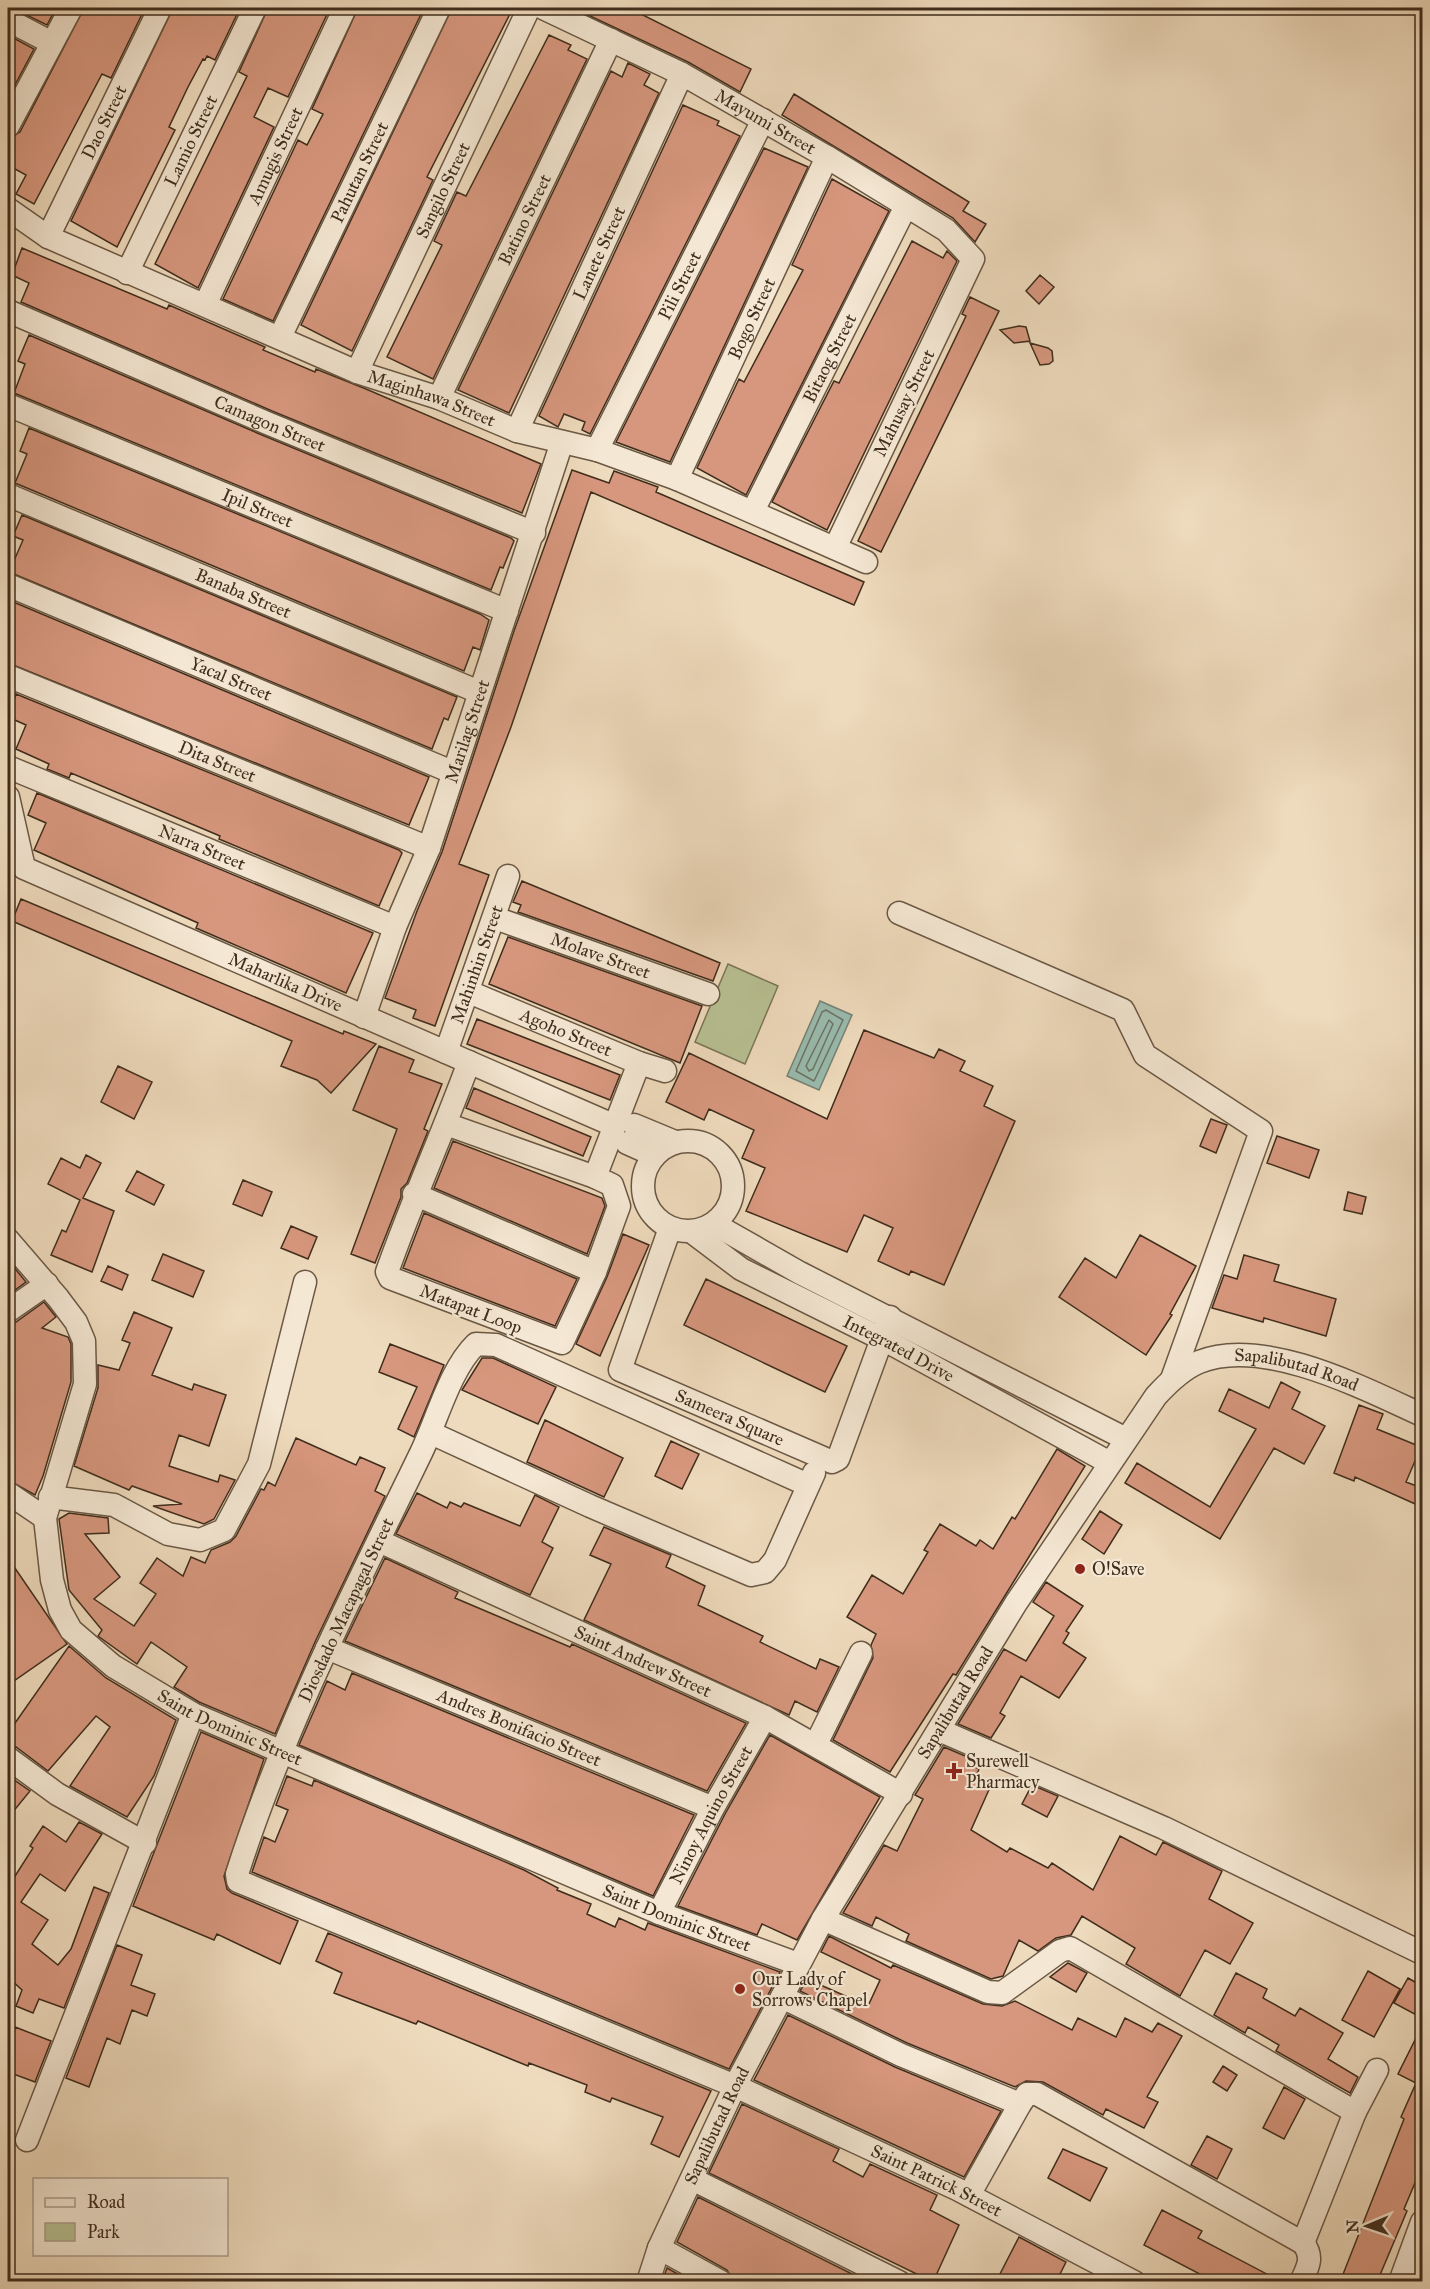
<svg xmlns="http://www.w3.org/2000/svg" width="1430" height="2289" viewBox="0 0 1430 2289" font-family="'IM FELL Great Primer',serif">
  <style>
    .green { fill: #b7c092; stroke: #7b7657; stroke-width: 1.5 }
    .water { fill: #99bbae; stroke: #758274; stroke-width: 1.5 }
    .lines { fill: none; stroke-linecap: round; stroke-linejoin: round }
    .shore { stroke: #6c7465; stroke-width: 1.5 }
    .stream { stroke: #758274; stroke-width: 6 }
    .building { fill: #d7977e; stroke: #3f2d1c; stroke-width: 1.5 }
    .minor-casing { stroke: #6b5844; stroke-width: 25 }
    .minor { stroke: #f4e7d3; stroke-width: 22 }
    .poi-dot { fill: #8f2418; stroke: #f4e7d3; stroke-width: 2 }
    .labels { text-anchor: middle; stroke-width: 4.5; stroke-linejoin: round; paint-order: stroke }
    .street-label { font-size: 18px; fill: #3f2d1c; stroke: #f4e7d3 }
    .poi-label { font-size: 18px; fill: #3f2d1c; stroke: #f4e7d3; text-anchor: start }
  </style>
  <rect width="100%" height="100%" fill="#eedabc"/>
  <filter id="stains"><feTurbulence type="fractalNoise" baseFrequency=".00333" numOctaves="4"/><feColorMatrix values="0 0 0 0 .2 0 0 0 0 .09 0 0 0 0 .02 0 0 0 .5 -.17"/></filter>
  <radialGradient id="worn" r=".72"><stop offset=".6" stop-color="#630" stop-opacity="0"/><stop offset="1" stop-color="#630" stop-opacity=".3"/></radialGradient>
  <!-- green -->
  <path class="green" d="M728,964L778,986L745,1064L695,1042Z"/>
  <!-- water -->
  <path class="water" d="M820,1001L852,1015L819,1090L787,1076Z"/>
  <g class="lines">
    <!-- shore -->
    <path class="shore" d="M826,1010L843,1020L814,1081L796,1071L822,1012Z
      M829,1020L833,1024L813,1069L809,1071L806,1066Z"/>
    <!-- stream -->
    <path class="stream" d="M8,2015V2027"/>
  </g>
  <!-- building -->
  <path class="building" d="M12,8H56L47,25Z
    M84,8H97L108,13L111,8H145L111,78L102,74L34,204L16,194L26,175L8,165V139L20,132Z
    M173,8H240L215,60L207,56L205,60L203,59L188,87L169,127L175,130L117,247L71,221Z
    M268,8H330L288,97L268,88L254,117L274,127L198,288L155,264L247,76L239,72Z
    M358,8H424L273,321L223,299L298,140L307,145L323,114L312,109Z
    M452,8H513L427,177L433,180L352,351L301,325Z
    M573,8H629L751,69L740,92L688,62Z
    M8,35L34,49L8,98Z
    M549,35L571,45L568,50L587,59L433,379L387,357L442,245L434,241L457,192L466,196Z
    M628,63L650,74L644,85L659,93L509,413L458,390L611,71L622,77Z
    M794,94L969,202L963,211L986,224L975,242L953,218L782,115Z
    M683,105L719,121L717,125L740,136L590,434L582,430L585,422L564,414L558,427L539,416Z
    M764,148L808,167L670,462L616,442Z
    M832,179L889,211L746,495L697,468L739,379L744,382L803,270L792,265Z
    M912,241L943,258L947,251L957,261L827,530L772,502L834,381L839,383Z
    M22,248L167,309L169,305L265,347L263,350L315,372L316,369L366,389L541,464L522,513L272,411L21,302L29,283L12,275Z
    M1040,275L1054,287L1039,304L1026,291Z
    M970,297L999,311L881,552L858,541L966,316L962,314Z
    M1019,326L1026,327L1030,341L1014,343L1000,330Z
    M29,335L262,435L511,538L514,541L503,568L500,567L491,590L14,393L25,364L18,361Z
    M1030,343L1048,348L1052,351L1053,361L1049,364L1040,365Z
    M29,428L480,614L489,620L480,650L473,647L464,671L15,483L27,454L20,451Z
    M572,470L609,483L614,471L658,487L656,492L864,582L854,605L591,492L511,727L459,864L489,875L435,1026L413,1018L416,1010L385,998L417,911L442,852L514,631Z
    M22,515L457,697L448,720L444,718L432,749L9,572L23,540L13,536Z
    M11,601L429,777L409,825L8,663V641L14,627L8,624V610Z
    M16,694L399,850L402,853L379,906L219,839L220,836L71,773L69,778L47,769L49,764L16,749L26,725L8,717Z
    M37,793L373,933L346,993L196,928L198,923L34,850L46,823L28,815Z
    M522,881L720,963L713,981L518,912L521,905L513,902Z
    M21,899L343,1034L344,1031L376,1044L331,1093L317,1080L281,1066L292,1041L12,921Z
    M508,937L702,1006L680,1063L489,984Z
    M477,1019L620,1075L610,1100L467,1044Z
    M864,1030L934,1058L939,1049L965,1061L960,1071L993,1086L984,1106L1015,1121L944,1285L911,1271L909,1275L878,1261L893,1228L864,1215L847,1252L746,1211L765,1168L742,1158L754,1130L709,1109L704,1120L666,1102L689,1053L827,1119Z
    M379,1046L414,1060L409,1072L442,1084L424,1129L428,1131L407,1183L401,1189V1197L375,1263L351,1254L397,1129L353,1110Z
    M118,1066L152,1082L134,1119L101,1102Z
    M474,1088L591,1137L583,1156L466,1108Z
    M1211,1119L1227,1125L1216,1153L1200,1146Z
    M1277,1136L1319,1150L1309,1178L1267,1163Z
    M453,1141L602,1198L605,1206L587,1254L434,1188Z
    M86,1155L101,1163L83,1198L114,1211L92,1272L51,1255L62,1230L66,1232L80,1200L48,1184L61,1158L80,1168Z
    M137,1171L164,1185L154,1205L126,1191Z
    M243,1180L272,1192L262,1216L233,1204Z
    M1348,1192L1366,1197L1362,1214L1344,1210Z
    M424,1213L577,1279L555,1326L403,1268Z
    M291,1226L317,1237L308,1259L281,1248Z
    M623,1234L649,1245L600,1356L576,1344L607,1277Z
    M1140,1235L1196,1266L1170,1314L1172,1315L1146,1355L1059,1297L1085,1258L1116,1278Z
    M163,1254L204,1271L193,1297L152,1280Z
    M1244,1255L1279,1265L1274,1281L1336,1299L1326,1336L1264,1318L1263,1322L1212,1308L1224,1275L1237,1279Z
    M8,1260L26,1282L8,1295Z
    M108,1266L128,1275L122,1290L101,1281Z
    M706,1279L847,1346L825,1392L684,1325Z
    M44,1302L56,1317L42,1328L68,1337L71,1344V1382L43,1476L35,1495L8,1480V1324L16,1322Z
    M134,1312L172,1328L152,1375L192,1390L194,1384L226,1395L209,1446L179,1435L169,1466L218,1482L220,1475L235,1480L214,1519L204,1524L153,1506L182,1504L132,1486L129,1490L74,1466L98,1388V1365L119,1370L130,1343L122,1340Z
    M390,1344L444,1365L414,1437L398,1429L417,1387L379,1372Z
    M482,1358H493L556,1387L538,1424L462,1390Z
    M1281,1382L1300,1392L1292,1409L1325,1426L1304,1464L1274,1448L1220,1539L1125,1483L1137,1463L1210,1507L1256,1429L1219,1411L1229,1389L1269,1408Z
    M1359,1405L1383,1414L1377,1429L1421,1447L1406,1482L1422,1488V1507L1355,1477L1354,1481L1334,1473Z
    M545,1420L623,1458L604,1497L527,1462Z
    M296,1438L356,1465L360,1457L385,1468L375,1491L385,1496L315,1642L275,1734L199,1702L174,1687L187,1667L151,1642L137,1664L98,1636L102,1630L69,1590L59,1519L69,1513L108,1518L109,1533L85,1534L120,1577L94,1599L134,1626L156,1594L140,1583L157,1558L183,1576L191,1557L205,1563L211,1550L230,1542L236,1536L261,1489L264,1490L268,1482L275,1486Z
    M671,1441L699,1454L682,1489L655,1476Z
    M1057,1449L1085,1466L956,1675L953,1674L890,1772L833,1740L873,1658L871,1645L876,1634L847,1617L872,1575L903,1594L928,1552L924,1550L940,1524L976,1546L980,1540L993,1549L1012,1517L1015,1519Z
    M417,1493L447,1508L450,1502L461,1507L464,1503L520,1526L535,1495L559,1507L542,1542L553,1548L530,1595L396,1534Z
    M1100,1511L1122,1525L1104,1554L1082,1539Z
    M604,1527L671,1555L666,1567L705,1586L698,1605L763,1636L760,1642L816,1669L820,1659L839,1667L817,1712L795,1701L789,1715L584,1620L611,1564L590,1555Z
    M8,1558L67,1644L8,1685Z
    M385,1558L458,1592L455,1598L570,1647L572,1644L746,1723L707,1791L345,1641Z
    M1046,1582L1083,1606L1066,1631L1069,1633L1063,1643L1086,1658L1059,1698L1021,1676L1000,1713L1005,1716L991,1738L958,1724L1004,1649L1026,1661L1054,1616L1033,1602Z
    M69,1646L106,1678L176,1720L154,1776L127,1817L70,1786L110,1727L96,1716L48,1771L16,1747L8,1745V1733Z
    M352,1673L694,1815L653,1896L299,1745L327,1681L345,1690Z
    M201,1732L264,1759L224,1876L227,1889L232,1893L298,1921L280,1964L217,1934L214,1940L133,1906Z
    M770,1735L880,1797L797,1940L762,1924L757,1935L678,1906L725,1814Z
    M944,1747L977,1761L973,1766L979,1769L976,1776L992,1783L971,1830L1007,1852L1010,1848L1048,1868L1052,1863L1093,1890L1120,1836L1156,1855L1163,1842L1222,1871L1209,1899L1253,1923L1230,1964L1205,1950L1180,1996L1126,1964L1135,1948L1082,1916L1071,1935L1056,1938L1038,1951L1019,1940L1003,1976L991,1979L906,1941L909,1934L876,1917L872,1926L843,1913L884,1845L897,1851L923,1799L915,1795Z
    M287,1776L312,1786L314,1780L524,1870L558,1888L557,1890L591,1904L587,1914L615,1927L619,1918L645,1930L648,1923L780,1972L729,2069L252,1872L264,1837L275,1842L288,1810L276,1805Z
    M10,1777L30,1791L8,1818V1780Z
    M1032,1785L1058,1796L1047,1817L1022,1804Z
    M79,1822L102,1834L65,1891L40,1874L21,1902L48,1920L32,1944L58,1965L71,1949L94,1887L109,1893L64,2008L39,1999L33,2013L16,2006L22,1990L8,1977V1887L33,1848L30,1846L43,1826L66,1842Z
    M328,1933L711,2091L679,2157L651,2144L663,2117L612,2098L610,2102L585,2092L587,2085L529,2063L528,2066L418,2021L416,2024L334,1993L342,1973L316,1961Z
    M829,1936L891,1968L893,1965L983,2004L1002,2006L1015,2001L1072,2030L1078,2018L1116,2037L1125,2018L1152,2032L1158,2023L1182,2036L1147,2097L1158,2102L1144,2128L1106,2109L1103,2115L1043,2082L1026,2081L1015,2087L907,2043L800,1991L807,1979L868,2006L880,1980L821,1952Z
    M117,1945L142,1955L131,1985L155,1994L147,2016L132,2010L120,2044L107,2038L89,2087L66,2078Z
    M1068,1963L1087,1973L1076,1992L1050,1977Z
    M1368,1971L1400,1989L1374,2037L1342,2020Z
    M1236,1973L1267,1989L1263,1998L1295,2016L1300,2008L1343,2033L1328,2059L1358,2077L1350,2093L1276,2051L1279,2045L1248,2027L1245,2033L1214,2015Z
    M1408,1978L1422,1986V2018L1394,2003Z
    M788,2015L895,2067L1001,2111L964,2177L754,2080Z
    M1422,2026V2166L1404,2209L1407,2211L1377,2282H1340L1404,2119L1401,2117L1416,2083L1398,2074Z
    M15,2027L51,2041L35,2082L8,2072V2046Z
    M1223,2066L1237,2075L1227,2091L1213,2082Z
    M1284,2087L1305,2099L1284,2139L1263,2128Z
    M742,2104L839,2149L833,2161L863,2177L870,2164L937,2195L930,2210L959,2225L933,2282L709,2173Z
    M1207,2136L1232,2149L1217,2179L1191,2165Z
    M1063,2149L1107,2168L1090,2201L1048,2178Z
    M698,2197L868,2282H734L727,2270L677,2242Z
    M1162,2210L1202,2231L1198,2238L1282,2282H1215L1144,2245Z
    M1019,2237L1066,2262L1056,2282H1015L1000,2274Z
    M667,2268L692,2282H662Z"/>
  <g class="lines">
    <defs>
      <g id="minor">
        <path id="s1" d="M543,8L682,74L827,157L946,230L973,259L835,548"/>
        <path d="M8,20L52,43"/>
        <path d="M8,126L71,8"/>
        <path id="s2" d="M8,209L48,237L357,372L439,398L517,431L597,450L677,479L866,562"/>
        <path id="s3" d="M48,237L160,8"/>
        <path id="s4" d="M127,273L255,8"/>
        <path id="s5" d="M205,305L345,8"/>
        <path id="s6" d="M8,311L267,423L534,533"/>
        <path id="s7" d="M280,337L439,8"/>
        <path id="s8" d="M357,372L529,8"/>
        <path id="s9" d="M439,398L611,40"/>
        <path id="s10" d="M8,405L507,611"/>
        <path id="s11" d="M517,431L682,74"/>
        <path id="s12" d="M597,450L763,120"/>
        <path id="s13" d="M677,479L827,157"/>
        <path id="s14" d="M8,495L479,692"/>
        <path id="s15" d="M753,511L906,206"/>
        <path id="s16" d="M8,585L452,772"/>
        <path id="s17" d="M8,676L429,848"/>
        <path id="s18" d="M8,767L395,927"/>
        <path id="s19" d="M8,797L24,868L613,1125"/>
        <path d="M899,913L1123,1010L1145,1055L1261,1131L1172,1379"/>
        <path id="s20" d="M495,918L708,994"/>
        <path id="s21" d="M469,992L639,1063L665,1071"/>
        <path id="s22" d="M364,1017L395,927L429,848L562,442"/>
        <path id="s23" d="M446,1052L508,876"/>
        <path d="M446,1124L595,1177L612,1185L619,1206L595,1272L562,1343L390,1278L387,1272C412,1201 443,1133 469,1062"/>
        <path d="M634,1125L675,1142"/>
        <circle cx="688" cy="1186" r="45"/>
        <path d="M627,1143L654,1155"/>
        <path d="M595,1177L639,1063"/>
        <path d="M414,1194L595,1272"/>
        <path d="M714,1224L800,1273L1126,1439"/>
        <path id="s24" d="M670,1228L620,1370L821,1457L832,1462L838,1459L890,1317"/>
        <path id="s25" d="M692,1232L741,1269L892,1344L1110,1463"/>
        <path id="s26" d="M8,1240L58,1298L76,1322L84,1341L85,1384L45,1518L52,1580L60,1610L71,1630L113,1666L193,1714L659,1913L798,1964"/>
        <path d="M8,1311L47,1284"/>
        <path d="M431,1433L590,1506L751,1575L765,1572L775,1560L814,1473"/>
        <path id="s27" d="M808,1485L496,1345L476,1344C450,1369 437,1420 421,1453C354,1591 284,1727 237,1874L238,1881L735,2086L957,2189L1134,2282"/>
        <path d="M8,1493L45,1518"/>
        <path d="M50,1497L114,1505L168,1534L200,1540L224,1530L259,1464L305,1282"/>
        <path id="s28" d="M379,1541L765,1717L901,1794"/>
        <path id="s29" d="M327,1648L713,1808"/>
        <path d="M939,1730L1164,1828L1422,1953"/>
        <path d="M816,1744L861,1653"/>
        <path d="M8,1758L57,1794L145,1843"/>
        <path id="s30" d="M659,1913L713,1808L765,1717"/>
        <path d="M823,1919L988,1992L1002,1993L1060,1951L1070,1948L1355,2112L1303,2243"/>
        <path d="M782,1997L901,2055L1020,2104"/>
        <path d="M1355,2112L1377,2070"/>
        <path d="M27,2140L193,1714"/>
        <path d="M692,2179L899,2282"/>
        <path d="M969,2195L1020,2104L1027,2094H1037L1303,2243C1314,2257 1308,2267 1301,2282"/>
        <path d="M659,2248L721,2282"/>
        <path id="s31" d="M648,2282L659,2248L735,2086L823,1919L1016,1603L1156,1396C1168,1383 1182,1369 1199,1362C1263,1336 1363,1388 1422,1415"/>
        <path d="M1400,2282L1422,2222"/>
      </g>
    </defs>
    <!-- minor casing -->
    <use href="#minor" class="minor-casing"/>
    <!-- minor -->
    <use href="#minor" class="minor"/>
  </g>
  <!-- markers -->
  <g class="poi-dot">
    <circle cx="1080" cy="1569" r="6"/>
    <path d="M951 1762h6v6h6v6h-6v6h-6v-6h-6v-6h6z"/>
    <circle cx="740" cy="1989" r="6"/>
  </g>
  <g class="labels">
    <!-- street labels -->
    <g class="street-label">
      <text dy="6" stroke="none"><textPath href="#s3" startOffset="128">Dao Street</textPath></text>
      <text dy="6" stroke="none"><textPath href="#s1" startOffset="250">Mayumi Street</textPath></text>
      <text dy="6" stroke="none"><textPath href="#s4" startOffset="147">Lamio Street</textPath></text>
      <text dy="6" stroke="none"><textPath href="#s5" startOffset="165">Amugis Street</textPath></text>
      <text dy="6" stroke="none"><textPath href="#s7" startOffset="183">Pahutan Street</textPath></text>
      <text dy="6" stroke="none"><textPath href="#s8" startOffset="201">Sangilo Street</textPath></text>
      <text dy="6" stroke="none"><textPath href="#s9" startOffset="198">Batino Street</textPath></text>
      <text dy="6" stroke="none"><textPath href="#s11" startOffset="196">Lanete Street</textPath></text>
      <text dy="6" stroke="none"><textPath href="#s12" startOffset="184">Pili Street</textPath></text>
      <text dy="6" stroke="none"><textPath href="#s13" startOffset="177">Bogo Street</textPath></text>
      <text dy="6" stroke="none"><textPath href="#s15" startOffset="171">Bitaog Street</textPath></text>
      <text dy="6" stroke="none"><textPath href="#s2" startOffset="465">Maginhawa Street</textPath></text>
      <text transform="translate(904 403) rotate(-64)" y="6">Mahusay Street</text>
      <text dy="6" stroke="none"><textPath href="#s6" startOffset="285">Camagon Street</textPath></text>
      <text dy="6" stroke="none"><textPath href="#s10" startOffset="270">Ipil Street</textPath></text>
      <text dy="6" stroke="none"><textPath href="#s14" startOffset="255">Banaba Street</textPath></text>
      <text dy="6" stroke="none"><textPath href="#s16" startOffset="242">Yacal Street</textPath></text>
      <text dy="6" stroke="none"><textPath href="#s22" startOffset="304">Marilag Street</textPath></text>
      <text dy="6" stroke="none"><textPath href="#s17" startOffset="226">Dita Street</textPath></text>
      <text dy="6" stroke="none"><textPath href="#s18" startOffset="210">Narra Street</textPath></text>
      <text dy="6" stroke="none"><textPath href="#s20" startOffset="112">Molave Street</textPath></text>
      <text dy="6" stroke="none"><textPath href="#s23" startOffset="93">Mahinhin Street</textPath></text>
      <text dy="6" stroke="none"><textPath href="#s19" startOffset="358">Maharlika Drive</textPath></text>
      <text dy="6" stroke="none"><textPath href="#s21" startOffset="105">Agoho Street</textPath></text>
      <text transform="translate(471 1309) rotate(21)" y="6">Matapat Loop</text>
      <text dy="6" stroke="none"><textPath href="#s25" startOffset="238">Integrated Drive</textPath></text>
      <text dy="6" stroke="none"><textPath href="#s31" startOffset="1179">Sapalibutad Road</textPath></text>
      <text dy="6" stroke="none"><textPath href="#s24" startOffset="270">Sameera Square</textPath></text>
      <text transform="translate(346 1610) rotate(-65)" y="6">Diosdado Macapagal Street</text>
      <text dy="6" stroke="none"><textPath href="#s28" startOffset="290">Saint Andrew Street</textPath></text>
      <text dy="6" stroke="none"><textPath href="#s31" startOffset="657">Sapalibutad Road</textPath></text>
      <text dy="6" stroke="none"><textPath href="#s26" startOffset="614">Saint Dominic Street</textPath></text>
      <text dy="6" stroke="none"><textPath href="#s29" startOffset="208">Andres Bonifacio Street</textPath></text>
      <text dy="6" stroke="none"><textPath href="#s30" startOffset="111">Ninoy Aquino Street</textPath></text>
      <text dy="6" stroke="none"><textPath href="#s26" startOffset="1100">Saint Dominic Street</textPath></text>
      <text dy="6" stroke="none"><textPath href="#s31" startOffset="171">Sapalibutad Road</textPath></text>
      <text dy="6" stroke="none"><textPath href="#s27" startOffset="1712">Saint Patrick Street</textPath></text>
    </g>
    <!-- poi labels -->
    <g class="poi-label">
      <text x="1092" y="1575">O!Save</text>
      <text x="966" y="1767">Surewell<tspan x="966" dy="21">Pharmacy</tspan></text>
      <text x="752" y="1985">Our Lady of<tspan x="752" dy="21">Sorrows Chapel</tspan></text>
    </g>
  </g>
  <!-- margin -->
  <rect width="1430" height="2289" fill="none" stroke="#eedabc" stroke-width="30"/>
  <rect x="9" y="9" width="1412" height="2271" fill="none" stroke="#3f2d1c" stroke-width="3"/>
  <rect x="15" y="15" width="1400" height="2259" fill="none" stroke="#3f2d1c" stroke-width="1.5"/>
  <!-- legend -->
  <rect x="33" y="2178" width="195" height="78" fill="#f4e7d3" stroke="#ac9d8a" stroke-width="1.5"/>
  <rect x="45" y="2198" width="30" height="9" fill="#f4e7d3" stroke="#ac9d8a" stroke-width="1.5"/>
  <text x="87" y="2208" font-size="18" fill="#3f2d1c">Road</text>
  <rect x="45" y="2223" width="30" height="18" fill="#b7c092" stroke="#ac9d8a" stroke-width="1.5"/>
  <text x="87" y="2238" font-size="18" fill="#3f2d1c">Park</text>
  <!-- north arrow -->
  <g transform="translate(1367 2226) rotate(268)" stroke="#f4e7d3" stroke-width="4.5" paint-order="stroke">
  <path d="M0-4.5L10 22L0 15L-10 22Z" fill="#3f2d1c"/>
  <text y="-9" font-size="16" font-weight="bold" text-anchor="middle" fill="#3f2d1c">N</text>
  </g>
  <rect width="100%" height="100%" filter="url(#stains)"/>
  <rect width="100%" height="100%" fill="url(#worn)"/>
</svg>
